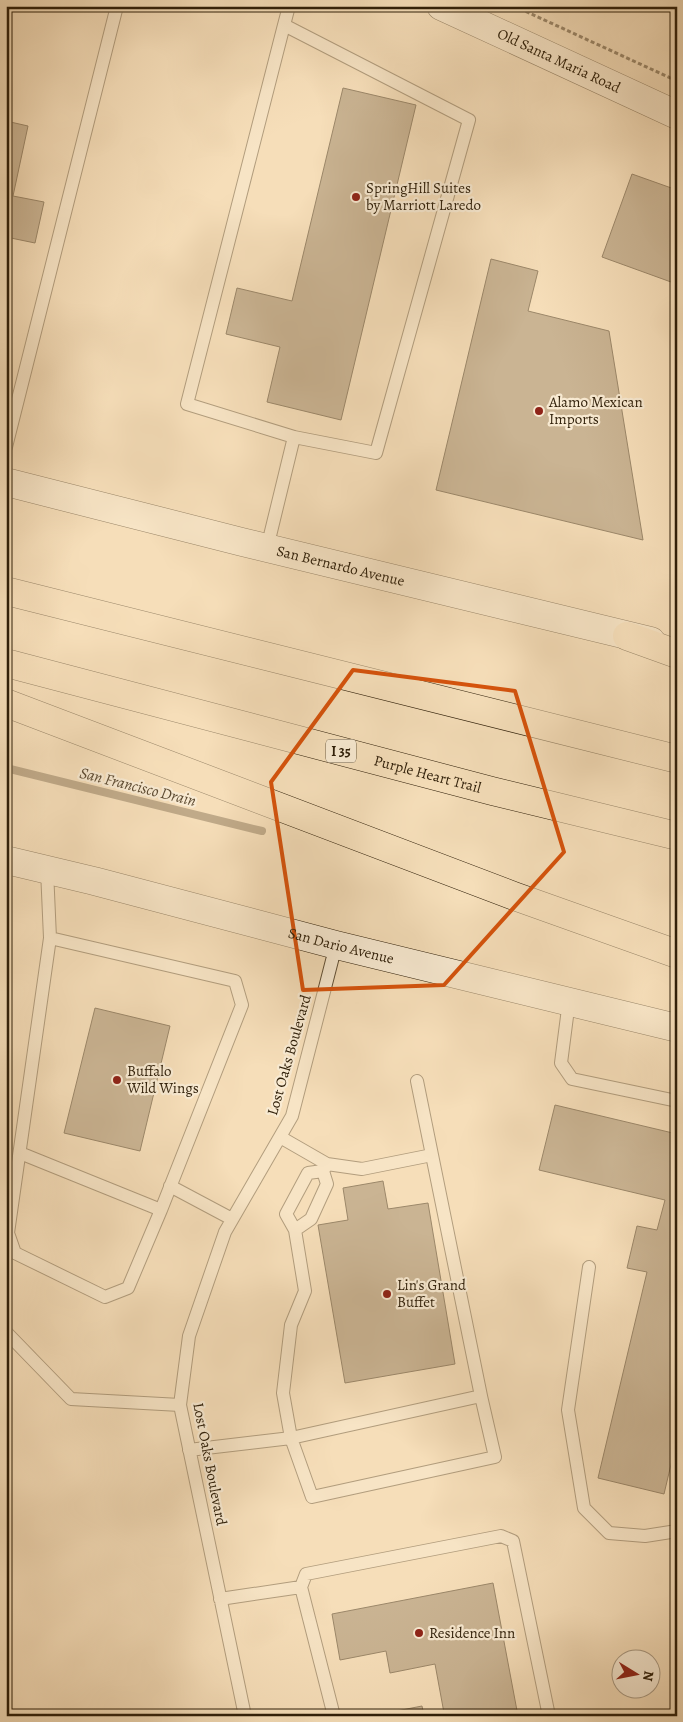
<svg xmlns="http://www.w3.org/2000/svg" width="683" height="1722" viewBox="0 0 683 1722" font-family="Alegreya,serif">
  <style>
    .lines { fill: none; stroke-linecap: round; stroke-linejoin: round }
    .stream { stroke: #7e6b4f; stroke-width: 8 }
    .building { fill: #968265; stroke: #2f1f09 }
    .service-casing { stroke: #604f35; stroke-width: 14 }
    .secondary-casing { stroke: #2f1f09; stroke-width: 29 }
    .motorway-casing { stroke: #2f1f09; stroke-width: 29 }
    .path { stroke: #2f1f09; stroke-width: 3; stroke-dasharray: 4 2.5; stroke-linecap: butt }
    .service { stroke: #f8ead2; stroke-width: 12 }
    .secondary { stroke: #f8ead2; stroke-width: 28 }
    .motorway { stroke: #f5deb9; stroke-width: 28 }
    .marked { fill: none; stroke: #d6530c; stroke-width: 4; stroke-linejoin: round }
    .poi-dot { fill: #8f2418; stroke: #f8ead2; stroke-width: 2 }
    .labels { text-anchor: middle; stroke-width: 4.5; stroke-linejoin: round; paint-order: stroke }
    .shield { fill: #f8ead2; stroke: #6b5c45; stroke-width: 1 }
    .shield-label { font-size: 14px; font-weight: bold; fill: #2f1f09 }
    .street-label { font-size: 15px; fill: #2f1f09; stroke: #f8ead2 }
    .poi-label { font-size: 15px; fill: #2f1f09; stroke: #f8ead2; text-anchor: start }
    .water-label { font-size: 16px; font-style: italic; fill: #5d4b32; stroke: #f8ead2 }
  </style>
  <rect width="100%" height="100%" fill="#f5deb9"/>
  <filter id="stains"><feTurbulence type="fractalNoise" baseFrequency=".004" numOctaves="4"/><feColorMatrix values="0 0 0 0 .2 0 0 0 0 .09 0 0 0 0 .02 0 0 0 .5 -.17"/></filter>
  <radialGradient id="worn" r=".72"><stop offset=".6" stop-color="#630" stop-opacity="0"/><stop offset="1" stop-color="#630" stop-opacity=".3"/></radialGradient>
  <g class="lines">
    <!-- stream -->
    <path class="stream" d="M6,768L262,831"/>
  </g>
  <!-- building -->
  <path class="building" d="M343,88L416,105L341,420L267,402L280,347L226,334L237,288L292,301Z
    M6,121L28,126L13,196L44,202L35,243L6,237Z
    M632,174L677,190V268L671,282L602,257Z
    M491,259L538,271L528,311L609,331L643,540L436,490Z
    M95,1008L170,1026L140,1151L64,1133Z
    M555,1105L677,1134V1439L664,1494L598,1478L647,1272L627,1268L637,1226L657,1230L665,1200L539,1170Z
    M383,1181L388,1209L428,1203L455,1364L345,1383L318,1225L348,1220L343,1188Z
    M493,1583L518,1716H428L444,1713L435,1664L390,1673L386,1651L340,1660L332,1614Z
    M422,1706L424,1716H371Z"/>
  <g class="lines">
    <defs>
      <path id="service" d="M284,25L289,6
        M6,447L117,6
        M267,548L294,437L376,453L469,120L284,25L187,404L294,437
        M47,870L50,938L8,1233L15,1253L105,1297L128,1288L161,1210L242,1005L235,981L50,938
        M569,1001L561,1063L572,1079L677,1101
        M417,1081L432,1155
        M20,1153L161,1210
        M323,1171L308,1173L286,1214L295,1230L311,1219L327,1184L323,1171L327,1164
        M170,1186L232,1219
        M295,1230L305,1291L291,1325L283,1393L291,1438L312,1497L495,1457L481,1396
        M589,1267L568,1410L584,1508L609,1533L645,1536L677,1531
        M6,1332L71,1399L180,1405
        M189,1450L291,1438L481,1396L432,1155L362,1169L327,1164L280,1137
        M220,1599L301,1587
        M245,1716L180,1405L189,1336L225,1232L292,1116L336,945
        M334,1716L301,1587L306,1574L501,1536L513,1541L549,1716"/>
      <g id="secondary">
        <path id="s1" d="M441,6L677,115"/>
        <path id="s2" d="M6,482L242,542L651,641"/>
        <path id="s3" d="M6,860L94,881L336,945L677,1028"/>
      </g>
      <g id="motorway">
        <path d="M6,591L677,759"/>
        <path d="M627,636L677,654"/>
        <path id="s4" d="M6,663L492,791L677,836"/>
        <path d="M6,703L514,896L677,954"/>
      </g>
    </defs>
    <!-- service casing -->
    <use href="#service" class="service-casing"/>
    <!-- secondary casing -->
    <use href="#secondary" class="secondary-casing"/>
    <!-- motorway casing -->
    <use href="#motorway" class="motorway-casing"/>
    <!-- path -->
    <path class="path" d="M514,6L677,81"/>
    <!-- service -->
    <use href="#service" class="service"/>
    <!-- secondary -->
    <use href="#secondary" class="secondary"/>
    <!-- motorway -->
    <use href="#motorway" class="motorway"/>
  </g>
  <!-- marked area -->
  <path d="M0 0H683V1722H0ZM353,670L515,691L564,852L444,985L303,990L271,782Z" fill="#f5deb9" fill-opacity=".55" fill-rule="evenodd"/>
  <path class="marked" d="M353,670L515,691L564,852L444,985L303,990L271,782Z"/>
  <!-- markers -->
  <g class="poi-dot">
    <circle cx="356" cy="197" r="5"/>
    <circle cx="539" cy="411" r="5"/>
    <circle cx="117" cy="1080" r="5"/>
    <circle cx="387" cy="1294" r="5"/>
    <circle cx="419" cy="1633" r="5"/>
  </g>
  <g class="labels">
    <!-- shield labels -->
    <rect class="shield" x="326" y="739.5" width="30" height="23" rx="4"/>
    <g class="shield-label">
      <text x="341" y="756">I 35</text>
    </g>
    <!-- street labels -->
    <g class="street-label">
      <text dy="5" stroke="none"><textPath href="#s1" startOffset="130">Old Santa Maria Road</textPath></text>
      <text dy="5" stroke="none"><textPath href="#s2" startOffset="345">San Bernardo Avenue</textPath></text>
      <text dy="5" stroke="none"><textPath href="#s4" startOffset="436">Purple Heart Trail</textPath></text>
      <text dy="5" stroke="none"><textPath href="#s3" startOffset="346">San Dario Avenue</textPath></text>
      <text transform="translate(289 1055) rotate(-74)" y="5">Lost Oaks Boulevard</text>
      <text transform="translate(210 1464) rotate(79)" y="5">Lost Oaks Boulevard</text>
    </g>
    <!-- poi labels -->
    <g class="poi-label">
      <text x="366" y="193">SpringHill Suites<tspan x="366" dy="17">by Marriott Laredo</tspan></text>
      <text x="549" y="407">Alamo Mexican<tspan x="549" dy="17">Imports</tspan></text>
      <text x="127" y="1076">Buffalo<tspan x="127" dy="17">Wild Wings</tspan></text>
      <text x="397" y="1290">Lin's Grand<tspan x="397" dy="17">Buffet</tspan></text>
      <text x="429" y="1638">Residence Inn</text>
    </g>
    <!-- water labels -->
    <g class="water-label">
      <text transform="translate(138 786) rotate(14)" y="6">San Francisco Drain</text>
    </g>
  </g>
  <!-- margin -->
  <rect width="683" height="1722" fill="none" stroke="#f5deb9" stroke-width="25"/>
  <rect x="8" y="8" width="668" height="1707" fill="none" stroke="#2f1f09" stroke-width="2.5"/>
  <rect x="12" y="12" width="658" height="1697" fill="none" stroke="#2f1f09"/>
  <!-- north arrow -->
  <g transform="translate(636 1674) rotate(100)"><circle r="24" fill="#f8ead2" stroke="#a89982"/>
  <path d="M0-4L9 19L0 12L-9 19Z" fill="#8f2418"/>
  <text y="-8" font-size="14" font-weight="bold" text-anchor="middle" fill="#2f1f09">N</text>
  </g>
  <rect width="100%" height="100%" filter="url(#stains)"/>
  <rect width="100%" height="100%" fill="url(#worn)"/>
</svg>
